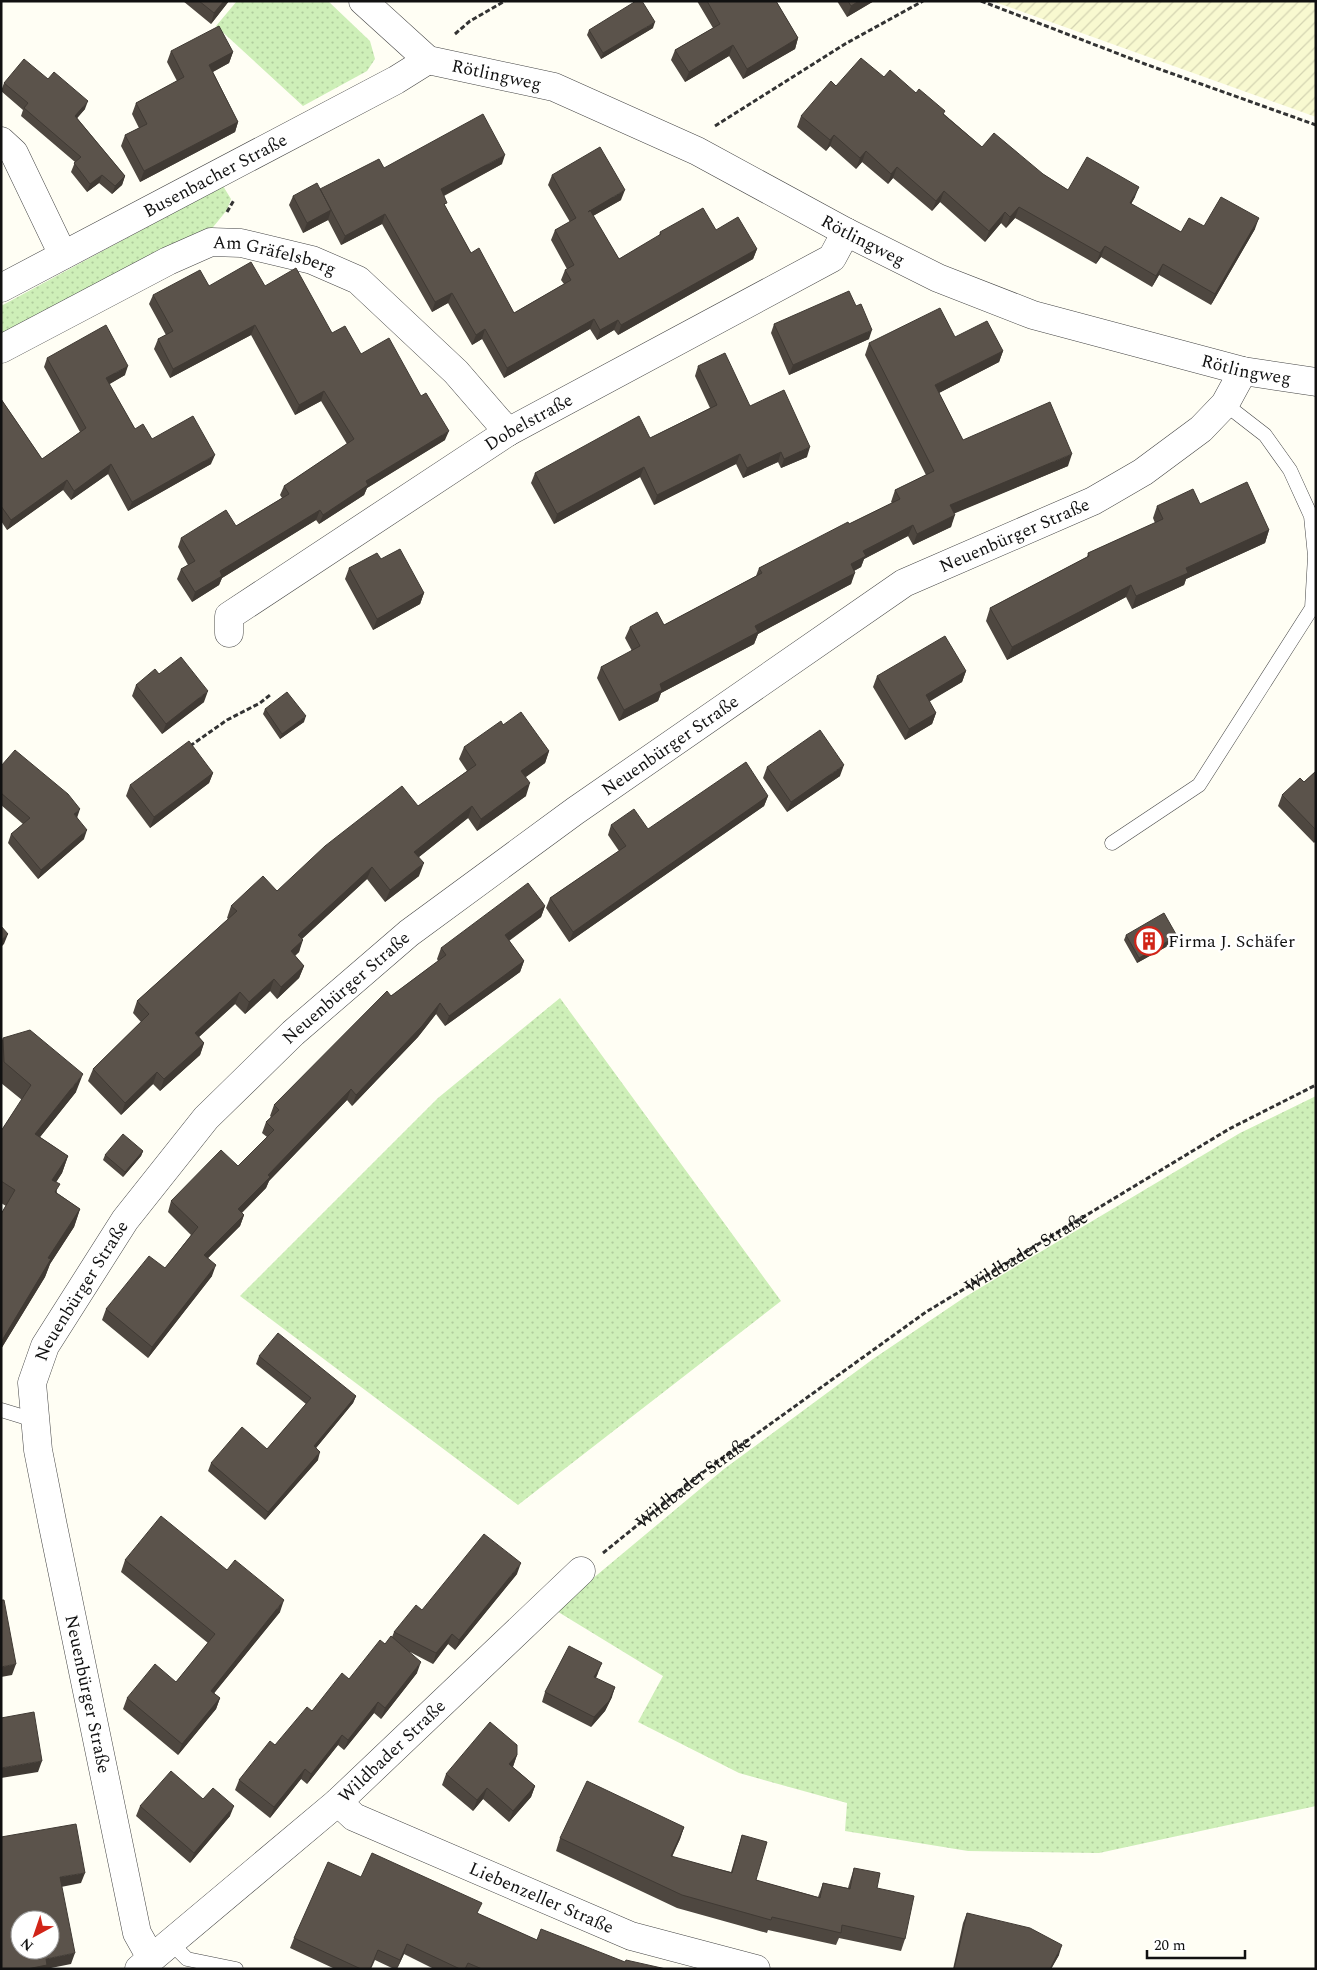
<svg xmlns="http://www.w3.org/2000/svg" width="1317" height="1970" viewBox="0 0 1317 1970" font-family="Spectral,serif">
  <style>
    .farmland { fill: url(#farmland-furrows) }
    .grass { fill: url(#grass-dots) }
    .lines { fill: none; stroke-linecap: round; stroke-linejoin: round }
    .service-casing { stroke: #444; stroke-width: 15 }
    .minor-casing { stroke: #444; stroke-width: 29 }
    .path { stroke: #333; stroke-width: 3; stroke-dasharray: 5 2.5; stroke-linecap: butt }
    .service { stroke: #fff; stroke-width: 14 }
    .minor { stroke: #fff; stroke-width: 28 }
    .wall { fill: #4e4740 }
    .shaded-wall { fill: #403a34 }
    .building { fill: #5b534b; stroke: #403a34; fill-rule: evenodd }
    .labels { text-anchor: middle; stroke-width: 5; stroke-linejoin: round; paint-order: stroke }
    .street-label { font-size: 18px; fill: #111; stroke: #fff }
    .poi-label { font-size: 18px; fill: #111; stroke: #fff; text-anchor: start }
  </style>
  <defs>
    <pattern id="farmland-furrows" width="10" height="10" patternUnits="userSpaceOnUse" patternTransform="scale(1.25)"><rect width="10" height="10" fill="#f8f9d0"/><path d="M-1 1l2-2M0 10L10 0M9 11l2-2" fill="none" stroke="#d4d4b2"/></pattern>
    <pattern id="grass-dots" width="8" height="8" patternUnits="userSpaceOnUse" patternTransform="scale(1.25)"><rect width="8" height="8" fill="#ceefb8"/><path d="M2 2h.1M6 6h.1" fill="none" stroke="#b0cc9d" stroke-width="1.8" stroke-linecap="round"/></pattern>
  </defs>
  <rect width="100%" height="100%" fill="#fffef4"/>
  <!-- farmland -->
  <path class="farmland" d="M992,1H1316V117Z"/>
  <!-- grass -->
  <path class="grass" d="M237,1H328L370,41L375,59L367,71L303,106L216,26Z
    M223,186L231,199L227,210L205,237L1,341V306Z
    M560,998L781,1301L518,1505L240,1296L438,1098Z
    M1316,1096V1806L1099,1853L968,1851L845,1831L847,1803L739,1773L638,1722L663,1676L555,1610L724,1469L873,1359L965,1297L1240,1133Z"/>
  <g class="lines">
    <defs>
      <path id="service" d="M1112,843L1199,785L1312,608L1315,556L1311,516L1290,470L1265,435L1225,404
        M1,1410L34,1420
        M171,1943L187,1959L236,1969"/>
      <g id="minor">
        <path id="s2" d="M363,1L428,60L554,87L697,151L846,232L938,278L1033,315L1243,371L1316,382"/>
        <path d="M1,141L14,153L63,255"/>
        <path id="s3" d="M1,288L396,80L428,60"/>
        <path id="s4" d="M1,349L168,261L211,242L241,243L312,260L358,280L456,372L508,432"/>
        <path id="s5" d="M229,633V616L508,432L832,258L846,232"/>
        <path id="s6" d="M338,1802L354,1817L631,1936L756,1969"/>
        <path id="s7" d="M151,1958L137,1933L53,1526L38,1450L32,1383L45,1346L125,1220L206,1118L293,1033L409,933L575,811L904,583L1093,501L1143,472L1201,429L1225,404L1243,371"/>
        <path id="s8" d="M139,1969L338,1802L581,1571"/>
      </g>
    </defs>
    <!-- service casing -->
    <use href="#service" class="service-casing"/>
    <!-- minor casing -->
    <use href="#minor" class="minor-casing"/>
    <!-- path -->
    <g class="path">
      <path d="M981,1L1145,64L1316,125"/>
      <path d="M455,34L470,21L505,1"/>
      <path d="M715,126L845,44L923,1"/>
      <path d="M227,212L234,200"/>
      <path d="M190,746L227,720L260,703L270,695"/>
      <path id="s1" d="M603,1553L698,1476L926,1312L1229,1129L1316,1085"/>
    </g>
    <!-- service -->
    <use href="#service" class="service"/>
    <!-- minor -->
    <use href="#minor" class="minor"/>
  </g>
  <!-- wall -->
  <path class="wall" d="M183,1H229L211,24Z
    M697,1H776L798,38L795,49L743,79L729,56L685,82L671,60L675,50L713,28Z
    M837,1H874L847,17Z
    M653,28L601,59L587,35L589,30Z
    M171,51L233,52L229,63L213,72L238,122L235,132L140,182L121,146L125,135L139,128L132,114L136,103L177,81L167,62Z
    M884,77L944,114L982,147L1043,174L1068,190L1135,197L1131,204L1181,232L1204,226L1255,229L1211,305L1159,275L1152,287L1101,257L1096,264L1015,218L1006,228L1001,223L985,242L940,202L932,211L893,178L888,184L862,162L856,169L830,146L826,151L797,127L801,116L836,86Z
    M48,79L85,109L77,118L125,176L122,185L112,194L99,183L87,192L71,172L75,162L21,116L23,110L1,91L4,83Z
    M502,164L444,196L445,207L471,253L514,313L564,284L561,280L565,270L567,269L551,240L555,230L570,222L548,185L552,175L621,200L593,216L619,259L659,236L660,232L716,230L757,249L753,259L618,335L614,330L597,340L590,329L504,378L482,339L472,345L448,303L432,312L382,224L341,245L328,220L303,233L289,205L293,196L320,190L384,168Z
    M209,286H265L361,354L445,440L367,488L364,495L319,524L316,520L222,578L219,585L192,602L177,579L181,569L188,565L178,547L181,538L236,526L282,498L280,495L284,486L347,444L321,401L295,415L251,335L170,378L154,349L158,339L166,335L149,304L153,295Z
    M856,306L869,339L789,375L771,333L774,324Z
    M955,337L1003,351L999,362L939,393L963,440L1068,466L954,513L951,527L913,545L908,536L864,559L861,567L854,571L851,584L758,634L754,644L661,693L658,701L619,721L597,678L601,667L632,651L625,638L630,627L664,625L756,576L759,568L892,503L891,502L895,490L926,475L865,355L869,343Z
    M47,358L125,375L109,384L135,429L152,439L211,464L128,511L108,474L71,500L63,490L7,530L1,521V399L42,459L80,432L44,367Z
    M698,366L750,406L807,457L781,468L778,462L743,478L736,464L654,505L640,477L554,524L531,483L535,473L650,438L710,408L695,376Z
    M1200,504L1269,530L1265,543L1186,579L1184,585L1132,609L1126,597L1007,660L986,621L990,608L1087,557L1088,553L1155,523L1153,518L1157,506Z
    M381,559L424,593L420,604L373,630L345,579L349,568Z
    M966,671L962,682L929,701L936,713L932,724L905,740L873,687L877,676Z
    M159,674L204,702L162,734L132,696L136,685Z
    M265,709L304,722L280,739L263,714Z
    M503,725L549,751L545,763L526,777V796L477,831L468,818L419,857V876L385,902L367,879L302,939L299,952L295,956L304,966L299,978L277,999L270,991L245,1014L235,1004L199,1037L204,1043L200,1055L160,1091L153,1084L121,1115L88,1081L93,1069L141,1022L133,1013L137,1001L228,919L227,918L231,906L277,891L418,806L467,771L459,759L464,747Z
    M1,766L77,817L84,839L38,879L8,843L11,834L23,824L1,805Z
    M767,767L840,776L787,812L763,778Z
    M1316,771V841L1314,843L1278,806L1282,795L1304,782Z
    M213,773L209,783L150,828L126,796L130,785Z
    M768,796L764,806L569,942L546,908L550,898L619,851L608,835L611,825L648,829Z
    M545,906L541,917L509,941L524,961L520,972L445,1026L436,1014L418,1037L352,1106L347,1100L269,1181L266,1188L242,1213L244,1215L240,1226L208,1258L212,1276L148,1358L102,1320L106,1309L165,1268L191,1235L168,1212L171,1201L238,1166L267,1137L262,1133L266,1122L271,1117L270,1116L274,1105L391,996L438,961L437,959L441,948Z
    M1126,935L1177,936L1175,942L1137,963L1124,940Z
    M3,1038L76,1092L40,1137L68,1156L62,1173L56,1182L57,1193L80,1209L74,1227L50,1264L45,1277L1,1349V1214L6,1206L1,1203V1131L22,1100L1,1083V1042Z
    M143,1151L141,1156L123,1177L103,1160L105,1155Z
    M259,1356L356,1396L353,1403L316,1448L318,1460L265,1520L208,1471L211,1463L267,1449L306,1404L256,1364Z
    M125,1560L227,1570L280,1612L214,1693L220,1698L216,1709L178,1755L123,1709L127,1698L176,1682L208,1643L121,1572Z
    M517,1574L455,1650L448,1644L433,1664L410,1652L417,1673L381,1719L374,1713L344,1750L338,1745L307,1784L301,1779L270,1818L235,1790L239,1780L312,1711L349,1679L392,1637L394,1632L422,1610Z
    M598,1673L596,1678L612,1697L605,1711L591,1727L542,1702L545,1692Z
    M517,1755L513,1767L535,1786L531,1797L509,1822L483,1799L473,1811L442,1785L446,1774Z
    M203,1799L230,1816L190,1863L136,1816L140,1806Z
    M684,1827L680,1839L672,1857L731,1872L738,1848L742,1835L756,1880L818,1897L823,1883L848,1888L850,1881L854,1868L877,1888L905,1939L901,1951L839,1938L836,1945L768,1930L767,1933L677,1908L556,1851L560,1838Z
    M361,1877L478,1914L537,1940L625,1962L666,1969H434L404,1954L397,1969H394L375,1960L371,1969H335L290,1948L294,1938Z
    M967,1913L1059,1955L1051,1969H953L963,1923Z"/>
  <!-- shaded-wall -->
  <path class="shaded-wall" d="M224,1H229L211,24L214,13Z
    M859,1H874L847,17L851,6Z
    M655,22L653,28L601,59L603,53Z
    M798,38L795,49L743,79L747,69Z
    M733,45L729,56L685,82L689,72Z
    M233,52L229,63L205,76L209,65Z
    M88,101L85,109L72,124L75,116Z
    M238,122L235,132L140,182L144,171Z
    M834,135L830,146L826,151L830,140Z
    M866,151L862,162L856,169L860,158Z
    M505,155L502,164L437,199L441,189Z
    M897,167L893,178L888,184L891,174Z
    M102,175L99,183L87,192L90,184Z
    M125,176L122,185L112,194L115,186Z
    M1139,187L1135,197L1126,213L1130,203Z
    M625,190L621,200L584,221L588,212Z
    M944,191L940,202L932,211L936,201Z
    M1019,207L1015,218L1006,228L1010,217Z
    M331,210L328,220L303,233L307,223Z
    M1005,212L1001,223L985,242L989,231Z
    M385,214L382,224L341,245L345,236Z
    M1259,218L1255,229L1211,305L1215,294Z
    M1105,246L1101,257L1096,264L1100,253Z
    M757,249L753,259L618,335L621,325Z
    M1163,264L1159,275L1152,287L1156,276Z
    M452,293L448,303L432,312L435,302Z
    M594,319L590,329L504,378L507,368Z
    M618,320L614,330L597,340L600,330Z
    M255,325L251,335L170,378L173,369Z
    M485,329L482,339L472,345L476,335Z
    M872,330L869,339L789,375L793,365Z
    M1003,351L999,362L931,397L935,385Z
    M128,366L125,375L103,388L106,378Z
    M324,391L321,401L295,415L299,405Z
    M449,431L445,440L367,488L364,495L319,524L323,515L366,481Z
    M810,447L807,457L781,468L784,459Z
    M781,452L778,462L743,478L747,468Z
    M740,454L736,464L654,505L657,495Z
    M1072,454L1068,466L946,517L950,505Z
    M215,455L211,464L128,511L132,502Z
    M111,464L108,474L71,500L74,491Z
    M644,467L640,477L554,524L557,514Z
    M67,480L63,490L7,530L11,520Z
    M320,510L316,520L222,578L219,585L192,602L195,592L220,571Z
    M955,515L951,527L913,545L917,534Z
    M913,525L908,536L864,559L861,567L846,575L851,564L863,551Z
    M1269,530L1265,543L1186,579L1184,585L1132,609L1136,596L1186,568Z
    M855,573L851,584L758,634L754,644L661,693L658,701L619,721L624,710L660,684L755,626Z
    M1131,585L1126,597L1007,660L1012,647Z
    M424,593L420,604L373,630L377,619Z
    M966,671L962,682L922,706L926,695Z
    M208,691L204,702L162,734L166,724Z
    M936,713L932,724L905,740L909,729Z
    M306,716L304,722L280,739L282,734Z
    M549,751L545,763L517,783L521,771Z
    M844,765L840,776L787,812L791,802Z
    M213,773L209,783L150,828L154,817Z
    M530,783L526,796L477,831L481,819Z
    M768,796L764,806L569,942L573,932Z
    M472,806L468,818L410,864L414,852Z
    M80,809L77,818L74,814Z
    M87,830L84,839L38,879L41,870Z
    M424,863L419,876L385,902L390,890Z
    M372,867L367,879L293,947L298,935Z
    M545,906L541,917L501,946L505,935Z
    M8,934L4,944L1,947V940Z
    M1177,936L1175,942L1137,963L1139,958Z
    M303,940L299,952L286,963L291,951Z
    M524,961L520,972L445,1026L449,1016Z
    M304,966L299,978L277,999L281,987Z
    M274,979L270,991L245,1014L249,1002Z
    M240,992L235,1004L190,1045L195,1033Z
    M440,1003L436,1014L418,1037L352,1106L356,1095Z
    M204,1043L200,1055L160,1091L164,1079Z
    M157,1072L153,1084L121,1115L125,1103Z
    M83,1074L76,1092L28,1152L35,1134Z
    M351,1089L347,1100L269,1181L266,1188L234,1220L238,1209L268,1175Z
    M143,1151L141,1156L123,1177L125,1172Z
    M68,1156L62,1173L46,1198L52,1180Z
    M80,1209L74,1227L50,1264L45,1277L1,1349V1342L48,1258Z
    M244,1215L240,1226L200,1266L204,1255Z
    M216,1265L212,1276L148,1358L152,1347Z
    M356,1396L353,1403L311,1454L314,1446Z
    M320,1452L318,1460L265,1520L268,1512Z
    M521,1563L517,1574L455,1650L459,1640Z
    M284,1600L280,1612L207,1702L211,1691Z
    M452,1634L448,1644L433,1664L436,1653Z
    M421,1662L417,1673L381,1719L385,1708Z
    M602,1663L598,1673L591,1687L594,1677Z
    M16,1664L12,1675L1,1677V1667Z
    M615,1687L612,1697L605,1711L591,1727L594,1717Z
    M220,1698L216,1709L178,1755L182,1744Z
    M378,1702L374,1713L344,1750L348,1740Z
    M342,1735L338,1745L307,1784L311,1774Z
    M517,1755L513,1766L506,1775L509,1764Z
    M42,1761L38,1772L1,1778V1768Z
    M305,1769L301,1779L270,1818L274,1807Z
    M535,1786L531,1797L509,1822L513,1811Z
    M487,1788L483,1799L473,1811L477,1800Z
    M234,1806L230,1816L190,1863L194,1853Z
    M684,1827L680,1839L666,1869L671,1856Z
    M85,1873L81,1883L56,1888L60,1877Z
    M407,1944L404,1954L397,1969L400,1960Z
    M1062,1945L1059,1955L1051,1969H1050Z
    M75,1953L71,1964L46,1969H27L46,1959Z"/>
  <!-- building -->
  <path class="building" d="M199,1H224L214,13Z
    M636,1H642L655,22L603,53L589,30Z
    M707,1H776L798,38L747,69L733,45L689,72L675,50L720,24Z
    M848,1H859L851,6Z
    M219,26L233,52L209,65L238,122L144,171L125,135L147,124L136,103L184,77L171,51Z
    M861,58L884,77L890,70L916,93L919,89L945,111L943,114L982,147L994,133L1043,174L1068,190L1087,157L1139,187L1130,203L1181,232L1189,218L1204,226L1221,197L1259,218L1215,294L1163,264L1156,276L1105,246L1100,253L1019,207L1010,217L1005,212L989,231L944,191L936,201L897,167L891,174L866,151L860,158L834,135L830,140L801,116L831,81L836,86Z
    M24,59L48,79L54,72L88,101L75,116L125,176L115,186L102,175L90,184L74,163L81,157L24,108L28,103L4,83Z
    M483,114L505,155L441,189L447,203L444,204L471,253L479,248L514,313L571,280L565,270L574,265L555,230L576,218L552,175L600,147L625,190L588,212L590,210L619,259L661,234L660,232L703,208L716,230L738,217L757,249L621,325L618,320L600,330L594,319L507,368L485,329L476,335L452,293L435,302L385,214L345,236L320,189L379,159L384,168Z
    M317,183L331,210L307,223L293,196Z
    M251,262L265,286L296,268L332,333L345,326L361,354L389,338L421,396L426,393L449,431L366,481L368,485L323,515L320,510L220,571L222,576L195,592L181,569L195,561L181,538L226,510L236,526L289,494L284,486L354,439L324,391L299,405L255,325L173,369L158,339L173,331L153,295L200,270L209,286Z
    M849,291L856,306L861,304L872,330L793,365L774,324Z
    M940,308L955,337L987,321L1003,351L935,385L963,440L1050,402L1072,454L950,505L955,515L917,534L913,525L863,551L866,556L851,564L855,573L755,626L758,632L660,684L662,690L624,710L601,667L640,646L630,627L657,612L664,625L762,573L759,568L848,522L849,524L900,499L895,490L934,471L869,343Z
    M106,325L128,366L106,378L135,429L143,424L152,439L193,416L215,455L132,502L111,464L74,491L67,480L11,520L1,506V399L42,459L86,428L47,358Z
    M725,353L750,406L784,390L810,447L784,459L781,452L747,468L740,454L657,495L644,467L557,514L535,473L639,416L650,438L717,405L698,366Z
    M1247,482L1269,530L1186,568L1188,573L1136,596L1131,585L1012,647L990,608L1089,556L1088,553L1163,519L1157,506L1193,489L1200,504Z
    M400,549L424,593L377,619L349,568L377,553L381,559Z
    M945,636L966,671L926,695L936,713L909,729L877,676Z
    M181,657L208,691L166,724L136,685L155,669L159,674Z
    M287,692L306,716L282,734L265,709Z
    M521,712L549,751L521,771L530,783L481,819L472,806L414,852L424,863L390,890L372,867L298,935L303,940L291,951L304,966L281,987L274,979L249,1002L240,992L195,1033L204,1043L164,1079L157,1072L125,1103L93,1069L149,1014L137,1001L237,911L231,906L263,876L277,891L325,846L402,786L418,806L476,765L464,747L501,721L503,725Z
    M820,730L844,765L791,802L767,767Z
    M189,741L213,773L154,817L130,785Z
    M15,750L68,794L80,809L74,814L87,830L41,870L11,834L30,818L1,793V766Z
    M746,762L768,796L573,932L550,898L626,846L611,825L634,809L648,829Z
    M1316,771V830L1282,795L1300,778L1304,782Z
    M528,883L545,906L505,935L524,961L449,1016L440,1003L422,1026L356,1095L351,1089L268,1175L270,1177L238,1209L244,1215L204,1255L216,1265L152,1347L106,1309L149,1256L165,1268L198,1227L171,1201L221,1150L238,1166L274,1130L266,1122L279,1110L274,1105L387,991L391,996L446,955L441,948Z
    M1164,913L1177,936L1139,958L1126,935Z
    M1,926L8,934L1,940Z
    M30,1030L83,1074L35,1134L68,1156L52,1180L60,1184L55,1192L80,1209L48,1258L51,1259L1,1342V1214L15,1190L1,1181V1131L31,1085L4,1062L3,1038Z
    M123,1134L143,1151L125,1172L105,1155Z
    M278,1333L356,1396L314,1446L320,1452L268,1512L211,1463L242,1427L267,1449L311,1398L259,1356Z
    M161,1516L227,1570L235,1560L284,1600L211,1691L220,1698L182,1744L127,1698L155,1664L176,1682L215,1634L125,1560Z
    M484,1534L521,1563L459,1640L452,1634L436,1653L394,1632L416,1605L422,1610Z
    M1,1600H4L16,1664L1,1667Z
    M391,1636L421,1662L385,1708L378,1702L348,1740L342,1735L311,1774L305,1769L274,1807L239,1780L270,1741L275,1745L307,1707L312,1711L342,1673L349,1679L380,1640L385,1644Z
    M569,1646L602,1663L594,1677L615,1687L609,1701L594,1717L545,1692Z
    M34,1712L42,1761L1,1768V1718Z
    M490,1722L517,1745V1755L509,1764L535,1786L513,1811L487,1788L477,1800L446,1774Z
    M171,1771L203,1799L213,1788L234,1806L194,1853L140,1806Z
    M587,1781L684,1827L671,1856L732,1873L742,1835L767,1842L756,1880L820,1898L823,1883L850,1889L854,1868L880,1873L877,1888L914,1896L905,1939L842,1925L841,1933L772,1917L771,1920L682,1895L560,1838Z
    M76,1824L85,1873L60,1877L75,1953L46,1959L47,1965L27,1969H1V1837ZM20,1920H50V1950H20Z
    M372,1853L482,1903L477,1913L537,1940L541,1929L625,1962L626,1960L666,1969H482L468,1963L465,1969H460L407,1944L400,1960L378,1950L370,1969H361L294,1938L328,1862L361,1877Z
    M967,1913L1030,1928L1062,1945L1050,1969H954Z"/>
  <!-- icons -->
  <defs>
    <symbol id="building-ring" viewBox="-11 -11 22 22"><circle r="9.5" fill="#fff" stroke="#d12418" stroke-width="1.5"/><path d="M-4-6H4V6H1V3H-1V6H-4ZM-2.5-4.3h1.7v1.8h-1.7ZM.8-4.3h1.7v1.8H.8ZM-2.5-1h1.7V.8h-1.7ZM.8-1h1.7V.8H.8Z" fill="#d12418"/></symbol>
  </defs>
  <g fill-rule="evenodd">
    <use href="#building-ring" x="1133" y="925" width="32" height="32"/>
  </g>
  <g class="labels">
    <!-- street labels -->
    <g class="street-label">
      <text dy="6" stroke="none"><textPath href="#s2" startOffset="158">Rötlingweg</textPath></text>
      <text dy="6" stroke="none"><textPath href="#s3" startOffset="242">Busenbacher Straße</textPath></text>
      <text dy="6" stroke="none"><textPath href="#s2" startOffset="562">Rötlingweg</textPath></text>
      <text dy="6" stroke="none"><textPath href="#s4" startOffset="301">Am Gräfelsberg</textPath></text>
      <text dy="6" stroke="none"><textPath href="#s2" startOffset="968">Rötlingweg</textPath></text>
      <text dy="6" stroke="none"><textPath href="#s5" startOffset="374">Dobelstraße</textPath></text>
      <text dy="6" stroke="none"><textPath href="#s7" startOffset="1909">Neuenbürger Straße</textPath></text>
      <text dy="6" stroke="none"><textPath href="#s7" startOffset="1504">Neuenbürger Straße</textPath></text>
      <text dy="6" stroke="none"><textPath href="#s7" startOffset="1099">Neuenbürger Straße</textPath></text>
      <text dy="6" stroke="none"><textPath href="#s1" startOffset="520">Wildbader Straße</textPath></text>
      <text dy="6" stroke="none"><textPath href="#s7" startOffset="694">Neuenbürger Straße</textPath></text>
      <text dy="6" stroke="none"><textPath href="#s1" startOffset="115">Wildbader Straße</textPath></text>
      <text transform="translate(88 1694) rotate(78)" y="6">Neuenbürger Straße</text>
      <text dy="6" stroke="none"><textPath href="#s8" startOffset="334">Wildbader Straße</textPath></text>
      <text dy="6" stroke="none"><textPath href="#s6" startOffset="226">Liebenzeller Straße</textPath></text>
    </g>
    <!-- poi labels -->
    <g class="poi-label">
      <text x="1168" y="947">Firma J. Schäfer</text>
    </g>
  </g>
  <!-- border -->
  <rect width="1317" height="1970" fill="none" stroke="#111111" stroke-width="5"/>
  <!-- north arrow -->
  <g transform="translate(35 1935) rotate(220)"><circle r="24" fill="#ffffff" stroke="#a0a0a0"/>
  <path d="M0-4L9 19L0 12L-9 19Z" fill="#d12418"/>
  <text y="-8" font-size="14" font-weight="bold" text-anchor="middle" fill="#111111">N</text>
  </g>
  <!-- scale -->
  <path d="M1147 1950v8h98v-8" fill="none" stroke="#111111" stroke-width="2.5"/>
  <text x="1154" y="1950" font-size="15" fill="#111111" stroke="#ffffff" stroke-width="4" paint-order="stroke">20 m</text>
</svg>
